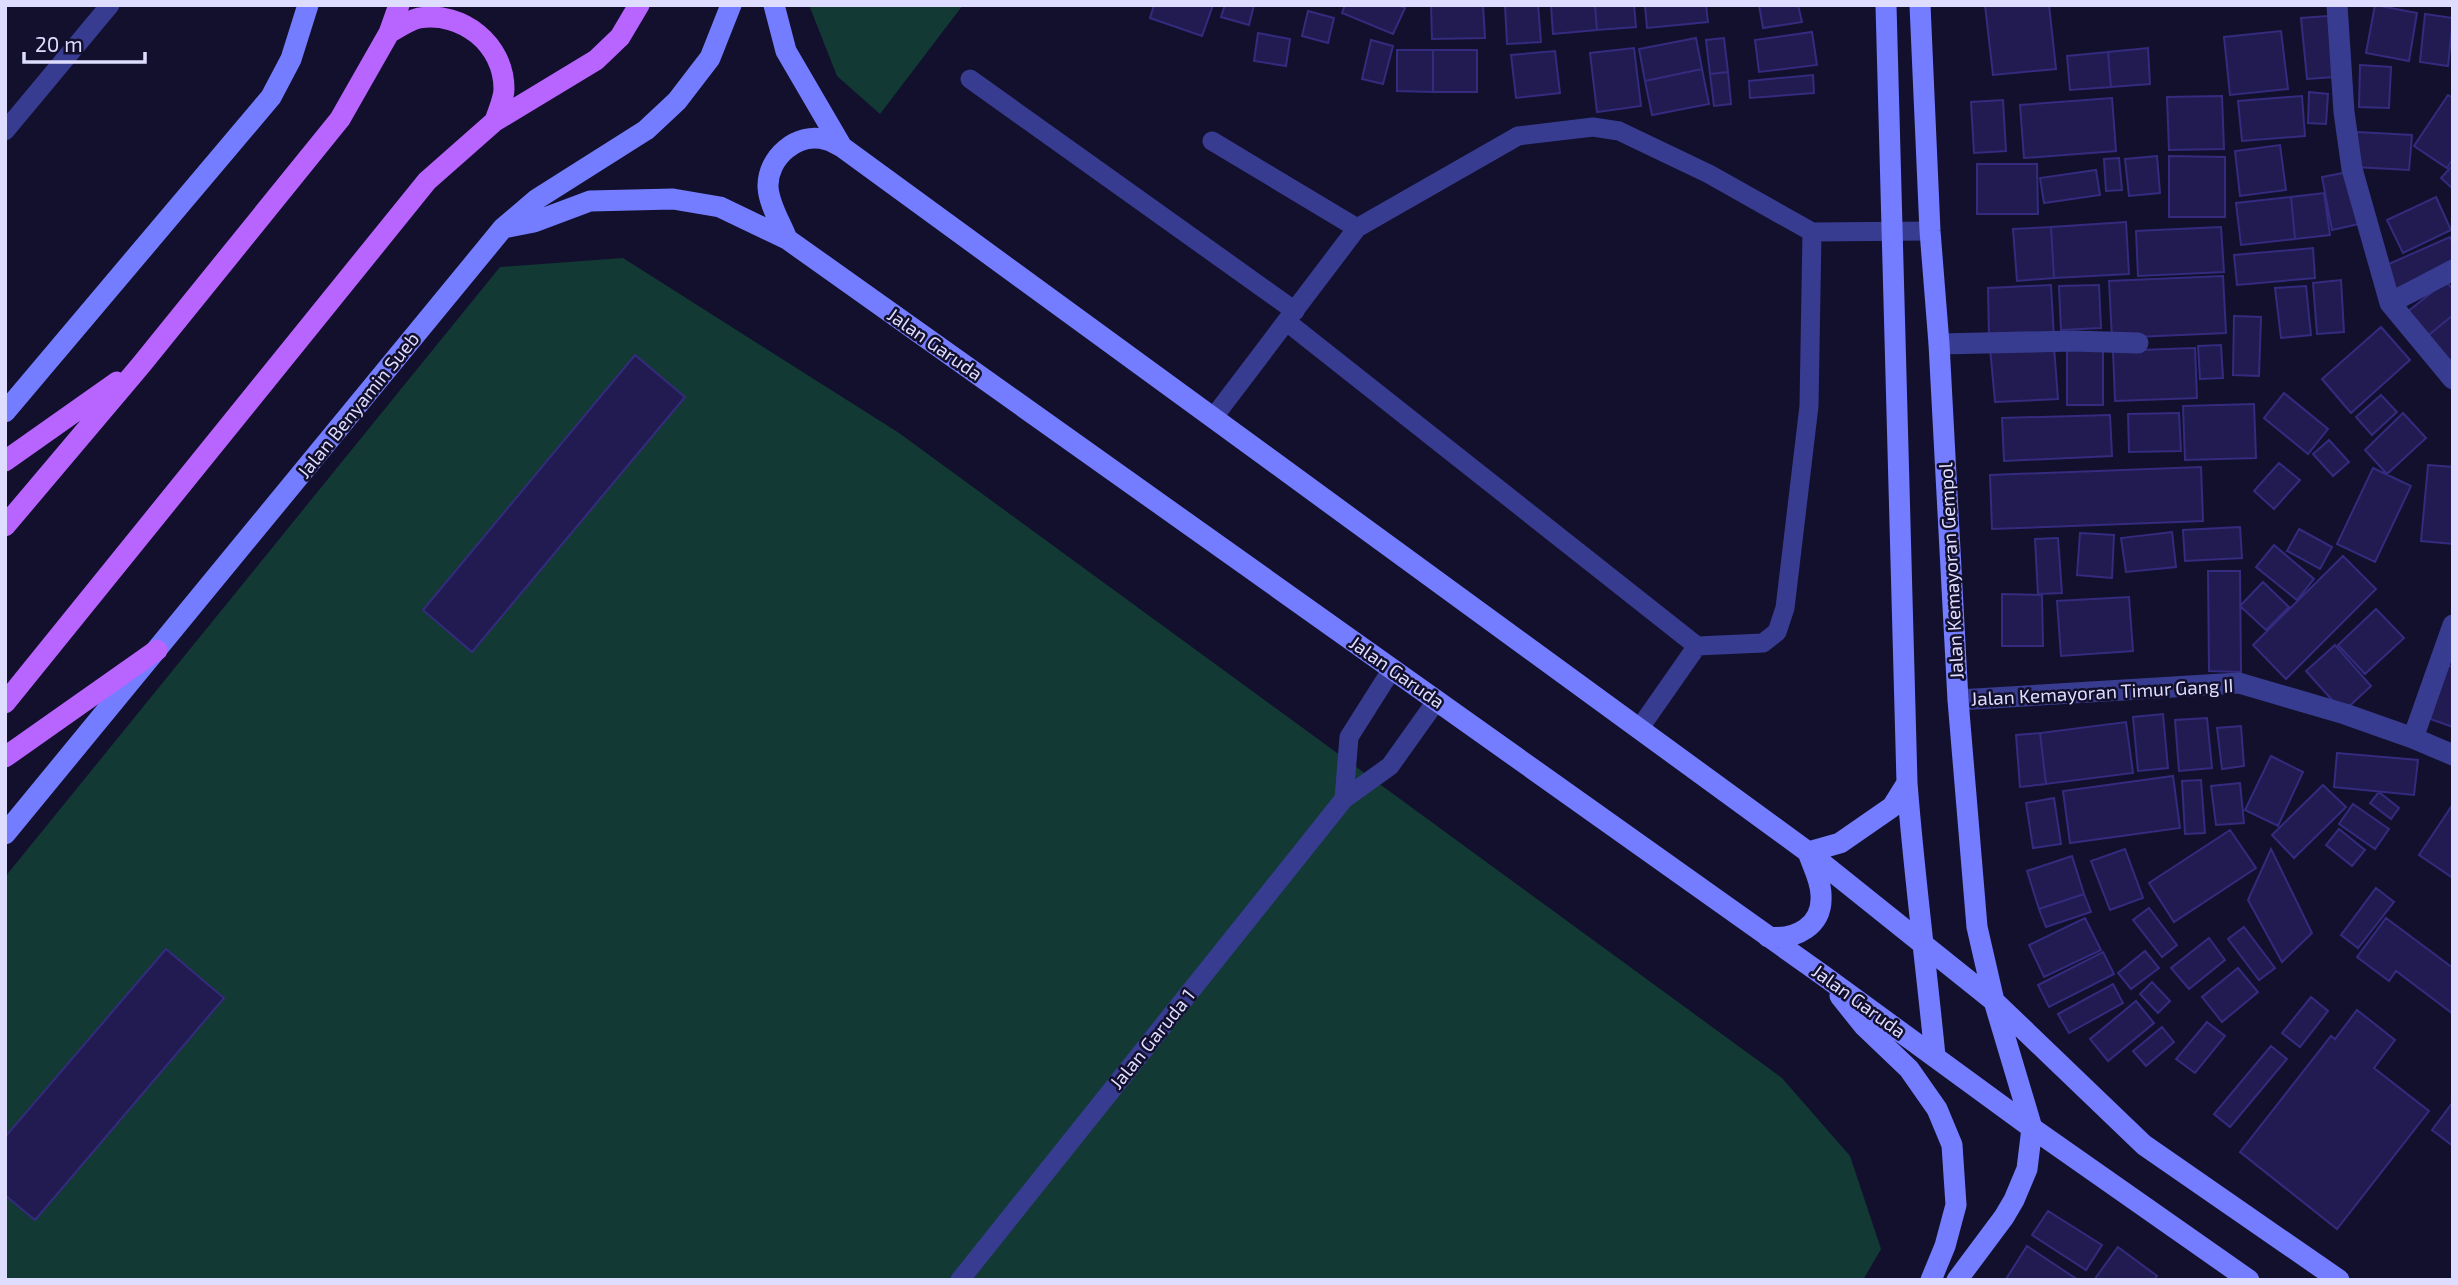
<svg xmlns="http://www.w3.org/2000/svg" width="2458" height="1285" viewBox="0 0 2458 1285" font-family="'Exo 2',sans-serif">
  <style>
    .green { fill: #123934 }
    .building { fill: #211b51; stroke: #342b7e; stroke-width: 2 }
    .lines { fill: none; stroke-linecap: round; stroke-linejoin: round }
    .lane { stroke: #383c90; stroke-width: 19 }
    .street { stroke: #383c90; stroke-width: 21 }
    .secondary { stroke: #747dff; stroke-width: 21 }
    .primary { stroke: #b864ff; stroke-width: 21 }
    .labels { text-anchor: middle; stroke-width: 5; stroke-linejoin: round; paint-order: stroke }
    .street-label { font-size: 19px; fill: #deddff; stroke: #13102e }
  </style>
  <rect width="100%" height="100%" fill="#13102e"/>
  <!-- green -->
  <path class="green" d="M809,5H963L880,114L837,76Z
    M623,258L899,433L1782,1078L1850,1156L1881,1249L1863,1280H5V877L500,267Z"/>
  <!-- building -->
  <path class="building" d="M1154,5H1213L1202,36L1150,18Z
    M1225,5H1254L1249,25L1221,17Z
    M1345,5H1398L1405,8L1393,34L1342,13Z
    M1431,5H1483L1485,38L1432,39Z
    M1505,5H1538L1541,42L1507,44Z
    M1551,5H1595L1597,30L1553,34Z
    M1595,5H1634L1636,27L1597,30Z
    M1645,5H1706L1708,22L1647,28Z
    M1759,5H1798L1802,22L1763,28Z
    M1985,5H2049L2056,69L1993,75Z
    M2375,5L2417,13L2409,61L2366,53Z
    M1308,11L1334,18L1328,43L1302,36Z
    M2425,14L2453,18L2448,66L2420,62Z
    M2328,16L2334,77L2307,79L2301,18Z
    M2281,31L2288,89L2230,95L2224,37Z
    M1812,32L1817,65L1759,72L1755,40Z
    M1258,33L1290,39L1286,66L1254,61Z
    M1696,38L1702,69L1645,81L1639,49Z
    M1724,38L1728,72L1710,74L1706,40Z
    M1371,40L1393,46L1383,84L1362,79Z
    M1634,48L1641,106L1597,112L1590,53Z
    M2148,48L2150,84L2111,87L2108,52Z
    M1397,50H1433V92L1397,91Z
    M1433,50H1477V92H1433Z
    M1555,51L1560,93L1516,98L1511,55Z
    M2108,52L2111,87L2070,90L2067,56Z
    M2360,65L2391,67L2389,108L2359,107Z
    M1702,69L1709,104L1652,115L1645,81Z
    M1728,72L1731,104L1714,106L1710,74Z
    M1813,75L1814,93L1750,98L1749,81Z
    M2309,92L2328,94L2326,124L2308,123Z
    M2448,95L2453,98V159L2447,168L2414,146Z
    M2222,96L2224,149L2169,150L2167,97Z
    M2302,96L2305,136L2242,141L2238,101Z
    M2112,98L2116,151L2024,158L2020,105Z
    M2003,100L2006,151L1974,153L1971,102Z
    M2357,132L2412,135L2409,170L2355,167Z
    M2280,145L2286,190L2240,196L2235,151Z
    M2157,156L2160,193L2129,196L2125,159Z
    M2169,156L2225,157V217H2169Z
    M2119,158L2122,190L2106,191L2104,159Z
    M1977,164H2037L2038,214H1977Z
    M2453,165V189L2441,178Z
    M2096,170L2100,195L2044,203L2040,178Z
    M2348,172L2359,224L2332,230L2322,177Z
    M2324,193L2330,235L2295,239L2291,197Z
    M2291,197L2295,239L2241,245L2236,203Z
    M2436,197L2451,230L2403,253L2387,220Z
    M2126,222L2129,274L2054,278L2051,227Z
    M2051,227L2054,278L2017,281L2013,229Z
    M2221,227L2224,272L2138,276L2136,231Z
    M2450,237L2453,244V267L2394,293L2382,267Z
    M2313,248L2315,278L2237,285L2234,255Z
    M2223,276L2226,333L2112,338L2109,281Z
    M2341,280L2344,332L2317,334L2313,283Z
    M2446,281L2453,290V315L2425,338L2406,313Z
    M2051,285L2054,338H1989L1988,288Z
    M2099,285L2101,328L2061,330L2059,286Z
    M2306,286L2311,335L2281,338L2275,288Z
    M2453,315V363L2425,338Z
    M2234,316L2261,317L2259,376L2233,375Z
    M2381,327L2410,360L2351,413L2322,379Z
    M2067,343H2103V405H2067Z
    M2221,345L2223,378L2200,379L2198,346Z
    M2054,347L2058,399L1995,402L1990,348Z
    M2195,348L2197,398L2115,401L2113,351Z
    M635,355L685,397L472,652L423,610Z
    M2284,393L2328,429L2308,454L2264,418Z
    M2381,395L2397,412L2372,435L2356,417Z
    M2254,404L2256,458L2185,460L2183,406Z
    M2179,413L2181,451L2129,452L2128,414Z
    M2403,413L2426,438L2387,474L2365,450Z
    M2110,415L2112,456L2004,461L2002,418Z
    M2329,440L2349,462L2333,476L2313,454Z
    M2279,463L2300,480L2274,509L2254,491Z
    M2428,465L2453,467V544L2421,541Z
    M2201,467L2203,521L1992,529L1990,475Z
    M2373,468L2411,486L2375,562L2337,544Z
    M2240,527L2242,558L2185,561L2183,530Z
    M2299,529L2332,547L2320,569L2287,551Z
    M2172,532L2176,567L2126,572L2121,538Z
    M2080,533L2114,535L2112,578L2077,575Z
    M2058,538L2062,593L2038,594L2035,539Z
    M2274,545L2314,579L2297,600L2256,567Z
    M2343,556L2376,589L2286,679L2253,645Z
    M2208,571H2240L2241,672L2209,671Z
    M2263,582L2289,607L2266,630L2240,606Z
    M2002,594L2042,595L2043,646H2002Z
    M2129,597L2133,651L2061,656L2057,601Z
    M2376,609L2404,638L2365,674L2338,645Z
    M2335,645L2371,686L2343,712L2306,671Z
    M2448,665L2453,667V727L2430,719Z
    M2163,714L2168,768L2138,771L2133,717Z
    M2207,718L2212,768L2179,771L2175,720Z
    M2126,722L2133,773L2046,784L2040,733Z
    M2241,726L2244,766L2222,769L2217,728Z
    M2040,733L2046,784L2020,787L2016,735Z
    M2337,753L2418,760L2414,795L2334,787Z
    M2271,756L2303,772L2278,826L2245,810Z
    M2173,776L2180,828L2070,843L2063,791Z
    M2201,780L2205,833L2185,834L2182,781Z
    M2240,783L2244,823L2216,825L2211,786Z
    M2323,785L2346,807L2294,858L2272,835Z
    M2379,792L2399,808L2391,819L2370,803Z
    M2054,798L2061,844L2033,848L2026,803Z
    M2353,804L2389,829L2375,849L2339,824Z
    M2453,804V878L2419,855Z
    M2339,829L2365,850L2352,866L2326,845Z
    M2230,830L2256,868L2174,922L2149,883Z
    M2125,849L2143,898L2110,910L2091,861Z
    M2271,849L2312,933L2282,962L2248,900Z
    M2072,856L2084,894L2039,909L2027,871Z
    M2376,888L2394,902L2358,948L2341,935Z
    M2084,894L2091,912L2046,927L2039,909Z
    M2149,908L2177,945L2162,957L2133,920Z
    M2085,918L2101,950L2044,977L2029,945Z
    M2386,918L2453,968V1014L2396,971L2389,981L2357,957Z
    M2244,927L2275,968L2259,980L2228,939Z
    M2209,938L2225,960L2189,989L2171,968Z
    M166,949L224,998L35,1220L5,1195V1137Z
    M2145,951L2159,968L2131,989L2118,973Z
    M2103,952L2114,974L2049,1007L2038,985Z
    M2238,968L2258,992L2222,1022L2202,997Z
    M2152,982L2170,1001L2158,1013L2140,994Z
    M2113,984L2123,1003L2069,1033L2058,1014Z
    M2311,997L2328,1011L2300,1047L2282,1033Z
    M2136,1001L2154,1023L2108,1061L2090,1039Z
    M2357,1010L2395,1040L2374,1068L2429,1111L2337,1229L2240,1152L2331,1036L2335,1039Z
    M2207,1022L2225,1036L2195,1073L2176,1059Z
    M2162,1027L2174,1042L2146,1066L2133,1051Z
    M2271,1046L2287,1059L2230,1127L2214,1114Z
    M2453,1102V1146L2432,1130Z
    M2048,1211L2102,1245L2086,1270L2032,1235Z
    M2027,1246L2078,1280L2006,1279Z
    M2118,1247L2157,1276L2154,1280H2094Z"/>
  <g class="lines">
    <!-- lane -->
    <path class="lane" d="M970,79L1295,311
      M5,131L110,5
      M1212,141L1357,228
      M1287,322L1697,646
      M1213,418L1357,228L1518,136L1593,127L1619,131L1709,174L1812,232L1930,231
      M1639,729L1697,646L1763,643L1777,632L1785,608L1809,406L1812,232
      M1344,799L1349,737L1392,669
      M960,1280L1344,799L1390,766L1437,700"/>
    <!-- street -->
    <path class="street" d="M2337,5L2344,112L2352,169L2390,303L2453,379
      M2390,303L2453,270
      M1939,344L2073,341L2138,343
      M1958,700L2239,683L2345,714L2413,738L2453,755
      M2413,738L2453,625"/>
    <!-- secondary -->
    <path class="secondary" d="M774,5L786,51L842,147L1808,852L1994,1001L2144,1145L2339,1280
      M1886,5L1907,783C1914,874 1926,964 1935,1056
      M1920,5L1930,231L1939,344L1958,700L1977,927L1994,1001L2032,1128L2027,1169L2014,1200L2004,1217L1957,1280
      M503,228L534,222L590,201L673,199L720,207L787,239L1824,976L2032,1128L2249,1280
      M787,239C781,223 769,205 768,187C767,158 797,131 827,140C832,141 837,145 842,147
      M5,412L271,97L291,59L308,5
      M5,834L503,228L537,199L646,130L677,101L710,58L731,5
      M1768,937C1796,940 1823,926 1821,895C1821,880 1812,865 1808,852L1840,843L1892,807L1907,783
      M1840,996L1864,1026L1909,1069L1937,1109L1952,1145L1956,1205L1945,1246L1931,1280"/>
    <!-- primary -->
    <path class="primary" d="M389,33C398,28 409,20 419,18C462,11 504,44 504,89C504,99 498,111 495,121
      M5,461L117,382
      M5,526L141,365L340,119L389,33L399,5
      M5,703L427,181L495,121L596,60L620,37L639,5
      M5,757L157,650"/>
  </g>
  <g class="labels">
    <!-- street labels -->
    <g class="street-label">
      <text transform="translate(935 344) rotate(35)" y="7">Jalan Garuda</text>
      <text transform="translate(358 405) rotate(-51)" y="7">Jalan Benyamin Sueb</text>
      <text transform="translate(1951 571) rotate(-93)" y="7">Jalan Kemayoran Gempol</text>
      <text transform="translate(1397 672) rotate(35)" y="7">Jalan Garuda</text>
      <text transform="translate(2102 692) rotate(-3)" y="7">Jalan Kemayoran Timur Gang II</text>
      <text transform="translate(1859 1001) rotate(36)" y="7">Jalan Garuda</text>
      <text transform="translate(1152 1039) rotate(-51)" y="7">Jalan Garuda 1</text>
    </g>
  </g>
  <!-- border -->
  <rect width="2458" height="1285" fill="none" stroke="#deddff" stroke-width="14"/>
  <!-- scale -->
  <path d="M24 52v10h121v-10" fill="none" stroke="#deddff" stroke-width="3.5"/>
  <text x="35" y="52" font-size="21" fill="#deddff" stroke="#13102e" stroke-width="5" paint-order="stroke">20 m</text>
</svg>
